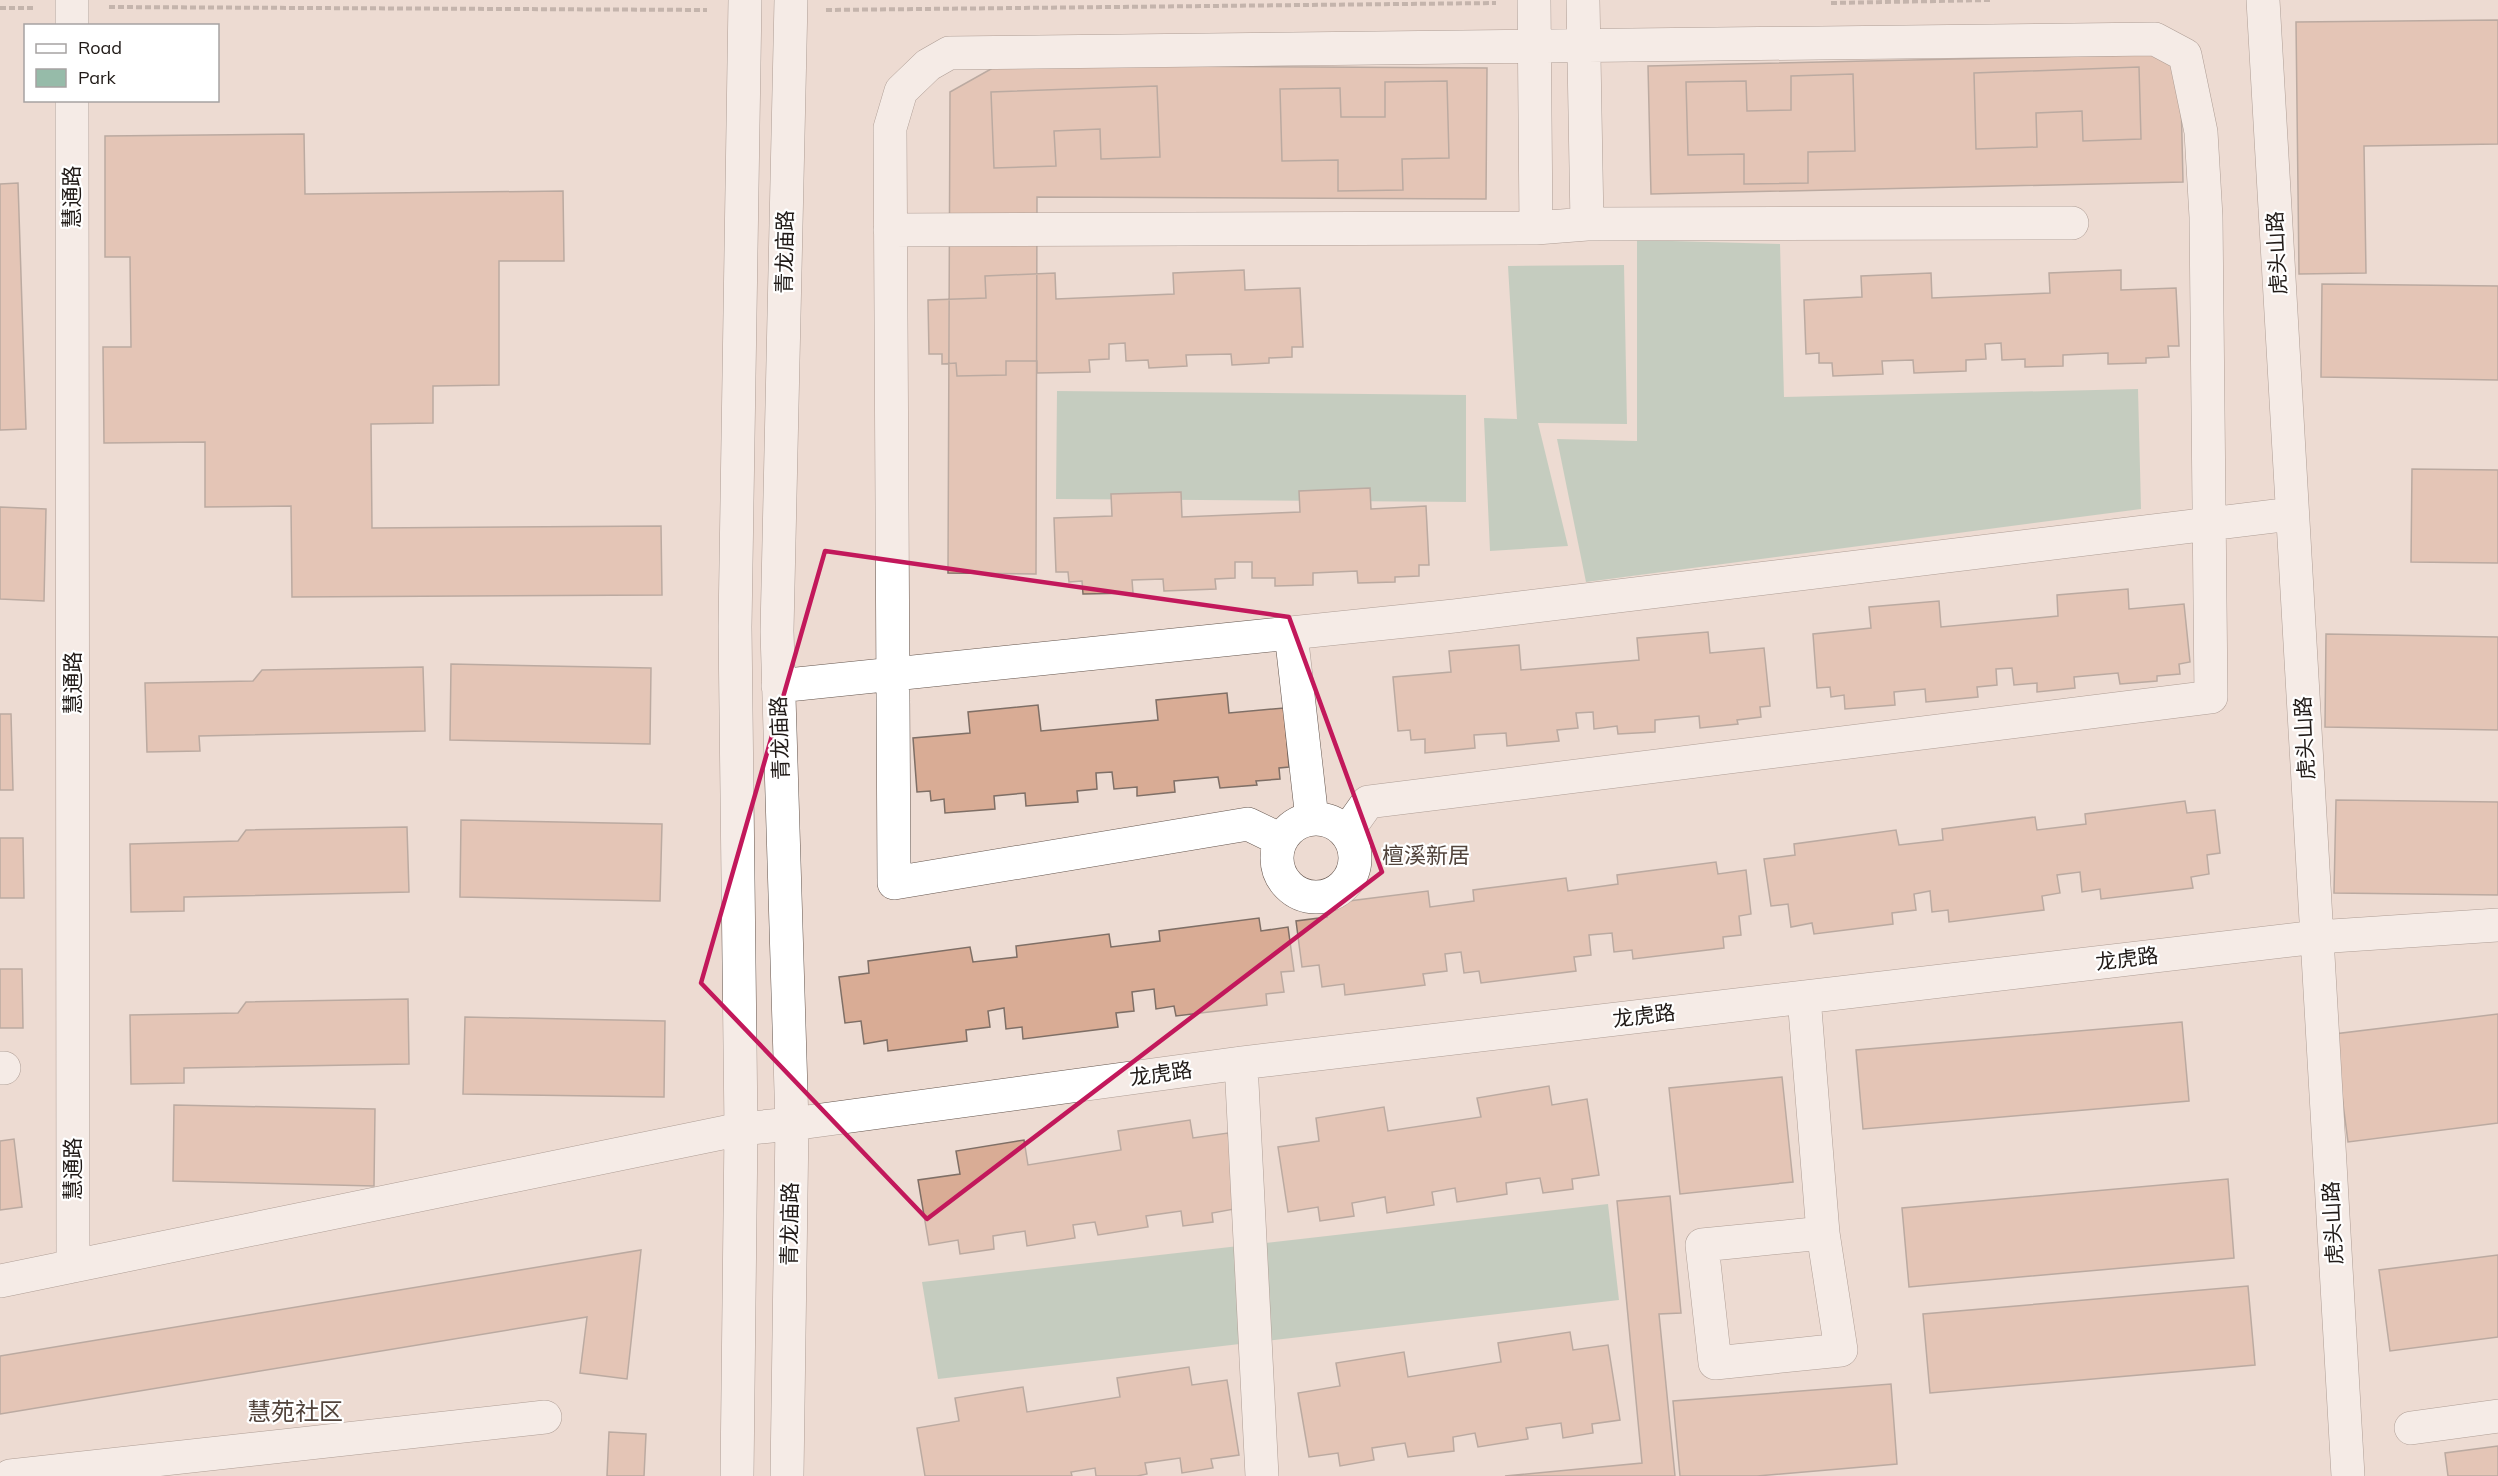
<svg xmlns="http://www.w3.org/2000/svg" width="2498" height="1476" viewBox="0 0 2498 1476" font-family="Mulish,'Noto Sans SC',sans-serif">
  <style>
    .green { fill: #96bba9 }
    .building { fill: #d9ac95; stroke: #7f6f66; stroke-width: 1.5 }
    .lines { fill: none; stroke-linecap: round; stroke-linejoin: round }
    .minor-casing { stroke: #64554d; stroke-width: 34 }
    .path { stroke: #92857f; stroke-width: 4; stroke-dasharray: 6 3; stroke-linecap: butt }
    .minor { stroke: #fff; stroke-width: 33 }
    .marked { fill: none; stroke: #c2185b; stroke-width: 4.5; stroke-linejoin: round }
    .labels { text-anchor: middle; stroke-width: 4.5; stroke-linejoin: round; paint-order: stroke }
    .street-label { font-size: 21px; fill: #201a17; stroke: #fff }
    .neighbourhood-label { font-size: 22px; fill: #52443c; stroke: #fff }
    .quarter-label { font-size: 24px; fill: #52443c; stroke: #fff }
  </style>
  <rect width="100%" height="100%" fill="#eddbd2"/>
  <!-- green -->
  <path class="green" d="M1637,240L1780,244L1784,397L2138,389L2141,509L1586,582L1557,439L1637,441Z
    M1624,265L1627,424L1538,423L1568,546L1490,551L1484,418L1517,419L1508,266Z
    M1057,391L1466,395V502L1056,499Z
    M1608,1204L1619,1300L938,1379L922,1282Z"/>
  <!-- building -->
  <path class="building" d="M2498,20V144L2364,146L2366,273L2299,274L2296,22Z
    M2180,54L2183,182L1651,194L1648,66Z
    M998,65L1487,68L1486,199L1037,197L1036,574L948,573L950,92Z
    M2139,67L2141,139L2083,141L2082,111L2036,113L2037,147L1976,149L1974,73Z
    M1853,74L1855,151L1808,152V183L1744,184V154L1688,155L1686,82L1746,81L1747,111L1791,110V76Z
    M1447,81L1449,158L1402,159L1403,190L1338,191V160L1282,161L1280,89L1340,88L1341,117H1385V82Z
    M1157,86L1160,157L1101,159L1100,129L1054,131L1056,166L994,168L991,92Z
    M304,134L305,194L563,191L564,261H499V385L433,386V423L371,424L372,528L661,526L662,595L292,597L291,506L205,507V442L104,443L103,347H131L130,257H105V136Z
    M18,183L26,429L0,430V184Z
    M1244,270L1245,290L1300,288L1303,347H1292V357L1269,358V363L1232,365L1231,354L1186,355L1187,366L1149,368L1148,360L1126,361L1125,343L1109,344V359L1089,360L1090,372L1037,373V361H1006V375L957,376L956,363L942,364V354H929L928,300L986,298L985,276L1055,273L1056,299L1174,294L1173,273Z
    M2121,270V290L2176,288L2179,346H2168L2169,357L2146,358V363L2108,364V353L2063,355V366L2025,367V359L2002,360L2001,343L1985,344L1986,359L1966,360V371L1914,373L1913,360L1882,361L1883,374L1833,376L1832,363H1819V353L1806,354L1804,300L1862,297L1861,276L1931,273L1932,298L2050,293L2049,273Z
    M2322,284L2498,286V380L2321,377Z
    M2412,469L2498,470V563L2411,562Z
    M1370,488L1371,509L1426,506L1429,565H1419V576L1395,577V582L1358,583L1357,571L1313,573V585L1275,586V578H1252V562H1235V578L1215,579L1216,589L1164,591L1163,579L1132,580L1133,593L1083,594L1082,581L1069,582L1068,572H1056L1054,518L1112,516L1111,494L1181,492L1182,517L1300,512L1299,491Z
    M0,507L46,509L44,601L0,599Z
    M2128,589L2129,609L2184,604L2190,662L2179,664L2180,674L2157,676V681L2120,684L2118,673L2074,677L2075,688L2037,692V683L2014,685L2012,668L1996,669L1997,685L1977,687L1978,697L1926,702L1925,689L1894,692L1895,705L1845,709L1844,695L1831,697L1830,687L1817,688L1813,634L1871,628L1869,607L1939,601L1941,627L2058,616L2057,595Z
    M1708,632L1710,653L1764,648L1770,706L1760,707L1761,717L1737,720L1738,724L1700,728L1699,716L1655,720V732L1618,734L1617,726L1594,729L1593,712L1576,713L1578,728L1557,730L1559,741L1507,746L1506,733L1474,735L1475,748L1425,753V739L1411,740L1410,730L1398,731L1393,677L1451,672L1449,651L1519,645L1521,670L1639,660L1637,638Z
    M2326,634L2498,637V730L2325,727Z
    M451,664L651,668L650,744L450,740Z
    M423,667L425,731L199,736L200,751L147,752L145,683L253,681L262,670Z
    M1227,693L1229,713L1284,708L1289,767L1279,768L1280,779L1256,781L1257,785L1220,788L1218,777L1174,781L1175,792L1137,796V787L1114,789L1112,772L1096,773L1097,789L1077,791L1078,802L1026,806L1025,793L994,796L995,809L945,813L944,799L931,801L930,791L917,792L913,738L970,733L968,712L1038,705L1041,731L1158,720L1156,700Z
    M0,714H11L13,790H0Z
    M2336,800L2498,802V895L2334,893Z
    M2185,801L2187,813L2215,810L2220,853L2207,855L2209,874L2191,877L2193,888L2101,899L2100,889L2082,892L2080,872L2057,875L2060,893L2042,896L2044,910L1949,922L1948,910L1932,912L1930,891L1914,894L1916,910L1892,913L1893,924L1814,934L1812,923L1791,927L1788,904L1771,906L1764,859L1795,855L1794,844L1896,830L1899,845L1943,840L1942,829L2035,817L2037,830L2086,824L2085,814Z
    M461,820L662,824L660,901L460,897Z
    M407,827L409,892L184,897V911L131,912L130,844L238,841L246,830Z
    M0,838H23L24,898H0Z
    M1716,862L1718,874L1746,870L1751,914L1739,916L1741,935L1723,937L1724,948L1633,959L1632,950L1614,952L1612,933L1589,935L1591,955L1574,957L1576,971L1481,983L1479,971L1464,973L1461,952L1445,954L1447,971L1423,974L1425,985L1345,995L1344,984L1322,987L1319,965L1302,967L1296,921L1327,917L1325,904L1428,891L1430,907L1474,901L1473,890L1566,878L1568,891L1618,884L1617,875Z
    M1259,918L1261,931L1288,927L1294,971L1281,972L1284,992L1266,994L1267,1005L1176,1016L1174,1006L1156,1009L1154,989L1132,992L1134,1011L1116,1013L1118,1027L1023,1039L1022,1027L1006,1029L1004,1008L988,1011L990,1027L966,1030L967,1041L888,1051L887,1040L864,1044L861,1021L845,1023L839,977L869,973L868,961L970,947L973,962L1017,957L1016,946L1109,934L1111,947L1160,941L1159,931Z
    M0,969H22L23,1028H0Z
    M408,999L409,1064L184,1068V1083L131,1084L130,1015L238,1013L246,1002Z
    M2498,1014V1123L2348,1142L2334,1034Z
    M465,1017L665,1021L664,1097L463,1094Z
    M2182,1022L2189,1101L1863,1129L1856,1050Z
    M1782,1077L1793,1182L1680,1194L1669,1088Z
    M1549,1086L1552,1105L1587,1099L1599,1175L1572,1179L1573,1189L1543,1193L1540,1178L1506,1183L1507,1194L1457,1202L1455,1188L1432,1192L1434,1205L1387,1213L1385,1197L1352,1203L1354,1216L1320,1221L1318,1207L1288,1212L1278,1147L1319,1141L1316,1118L1384,1107L1388,1131L1481,1117L1477,1098Z
    M174,1105L375,1109L374,1186L173,1181Z
    M1190,1120L1193,1138L1228,1133L1240,1208L1212,1213L1213,1222L1183,1226L1181,1211L1146,1216L1148,1227L1098,1235L1095,1222L1073,1225L1075,1238L1027,1246L1025,1231L993,1236L994,1249L960,1254L958,1240L929,1245L918,1180L960,1174L956,1151L1024,1140L1028,1165L1121,1150L1118,1131Z
    M14,1139L22,1207L0,1210V1141Z
    M2228,1179L2234,1258L1909,1287L1902,1208Z
    M1670,1196L1681,1313L1659,1314L1675,1476H1505L1642,1463L1617,1201Z
    M641,1250L627,1379L580,1373L587,1317L0,1414V1356Z
    M2498,1255V1337L2390,1351L2379,1270Z
    M2248,1286L2255,1365L1930,1393L1923,1314Z
    M1570,1332L1573,1350L1608,1345L1620,1420L1592,1424L1593,1433L1563,1438L1561,1423L1526,1428L1528,1439L1478,1447L1475,1433L1453,1437L1454,1451L1408,1457L1405,1443L1372,1448L1374,1460L1340,1466L1338,1453L1309,1457L1298,1393L1340,1386L1336,1363L1404,1352L1408,1377L1501,1362L1498,1343Z
    M1189,1367L1192,1385L1227,1380L1239,1455L1211,1459L1213,1468L1182,1473L1180,1458L1145,1463L1147,1474L1137,1476H1096L1095,1468L1071,1472L1072,1476H925L917,1428L959,1421L955,1398L1023,1387L1027,1412L1120,1397L1117,1378Z
    M1891,1384L1897,1464L1757,1476H1680L1673,1401Z
    M609,1432L646,1434L644,1476H607Z
    M2498,1446V1476H2448L2445,1453Z"/>
  <g class="lines">
    <defs>
      <path id="minor" d="M72,0V26
        M1534,0L1536,228
        M1583,0L1587,224
        M2263,0L2348,1476
        M72,100L73,1266
        M890,230L1536,228L1587,224L2072,223
        M1291,633L1312,819
        M778,686L1454,616L2292,514
        M1277 858a39 39 0 1 1 78 0a39 39 0 1 1-78 0Z
        M1281,840L1248,824L894,883L890,128L901,91L928,65L949,53L2155,39L2185,55L2201,132L2206,217L2211,697L1368,802L1346,833
        M1804,997L1823,1233L1841,1350L1715,1363L1702,1245L1823,1233
        M1241,1063L1262,1476
        M0,1068H4
        M0,1281L741,1129L792,1124L1241,1063L2317,937L2498,925
        M2411,1428L2498,1416
        M10,1476L545,1417
        M737,1476L741,1129L735,627L745,0
        M787,1476L792,1124L777,631L791,0"/>
    </defs>
    <!-- minor casing -->
    <use href="#minor" class="minor-casing"/>
    <!-- path -->
    <path class="path" d="M1831,3L1990,0
      M109,7L707,10
      M0,8H35
      M826,10L1496,3"/>
    <!-- minor -->
    <use href="#minor" class="minor"/>
  </g>
  <!-- marked area -->
  <path d="M0 0H2498V1476H0ZM825,551L1289,617L1382,872L927,1219L701,983Z" fill="#eddbd2" fill-opacity=".55" fill-rule="evenodd"/>
  <path class="marked" d="M825,551L1289,617L1382,872L927,1219L701,983Z"/>
  <g class="labels">
    <!-- street labels -->
    <g class="street-label">
      <text transform="translate(72 197) rotate(-90)" y="7">慧通路</text>
      <text transform="translate(785 252) rotate(-89)" y="7">青龙庙路</text>
      <text transform="translate(2277 253) rotate(-93)" y="7">虎头山路</text>
      <text transform="translate(73 683) rotate(-90)" y="7">慧通路</text>
      <text transform="translate(780 738) rotate(-92)" y="7">青龙庙路</text>
      <text transform="translate(2305 738) rotate(-93)" y="7">虎头山路</text>
      <text transform="translate(2127 959) rotate(-7)" y="7">龙虎路</text>
      <text transform="translate(1644 1016) rotate(-7)" y="7">龙虎路</text>
      <text transform="translate(1161 1074) rotate(-8)" y="7">龙虎路</text>
      <text transform="translate(73 1169) rotate(-90)" y="7">慧通路</text>
      <text transform="translate(2333 1223) rotate(-93)" y="7">虎头山路</text>
      <text transform="translate(790 1224) rotate(-89)" y="7">青龙庙路</text>
    </g>
    <!-- neighbourhood labels -->
    <g class="neighbourhood-label">
      <text x="1426" y="863">檀溪新居</text>
    </g>
    <!-- quarter labels -->
    <g class="quarter-label">
      <text x="295" y="1420">慧苑社区</text>
    </g>
  </g>
  <!-- legend -->
  <rect x="24" y="24" width="195" height="78" fill="#ffffff" stroke="#a6a3a2" stroke-width="1.5"/>
  <rect x="36" y="44" width="30" height="9" fill="#ffffff" stroke="#a6a3a2" stroke-width="1.5"/>
  <text x="78" y="54" font-size="18" fill="#201a17">Road</text>
  <rect x="36" y="69" width="30" height="18" fill="#96bba9" stroke="#a6a3a2" stroke-width="1.5"/>
  <text x="78" y="84" font-size="18" fill="#201a17">Park</text>
</svg>
